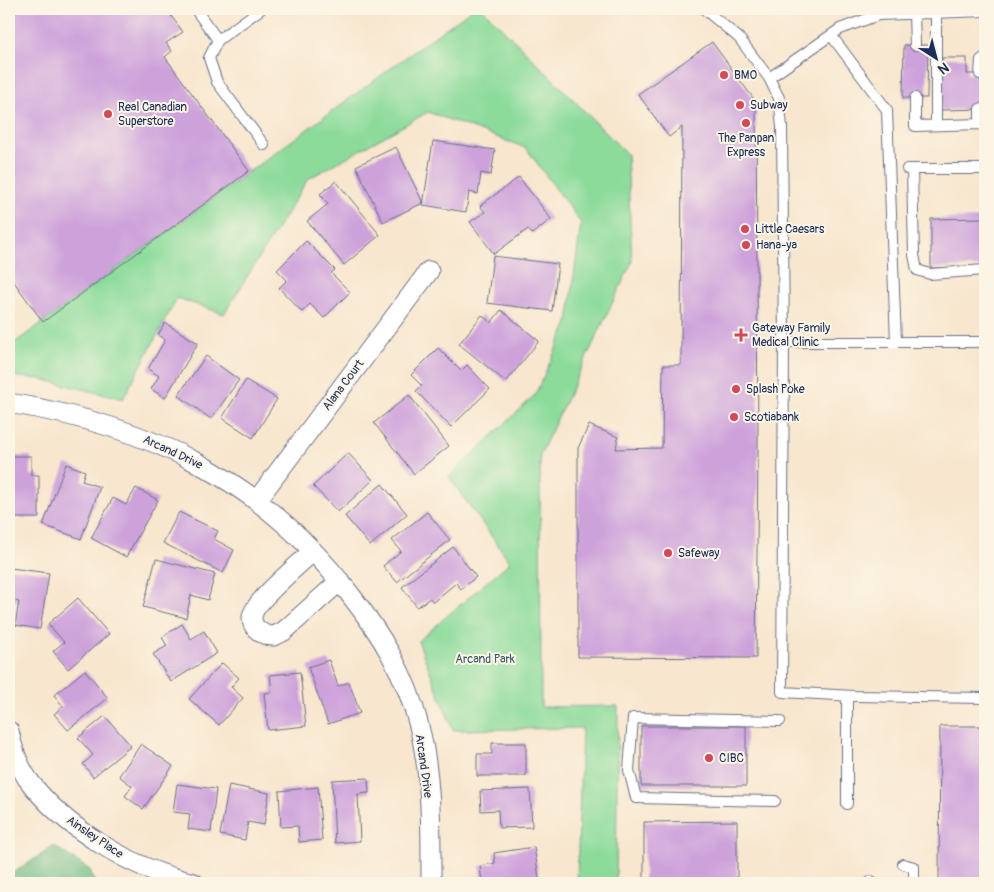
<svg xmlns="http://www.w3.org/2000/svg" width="994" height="892" viewBox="0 0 994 892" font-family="Pangolin,sans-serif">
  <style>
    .green { fill: #8cdb9b; stroke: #54857c }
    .forest { fill: #71bb83; stroke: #467570 }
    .building { fill: #cda2db }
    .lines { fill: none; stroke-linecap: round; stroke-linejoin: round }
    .lane-casing { stroke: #686f85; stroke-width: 12 }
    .street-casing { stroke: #686f85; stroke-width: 21 }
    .lane { stroke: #fff; stroke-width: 10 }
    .street { stroke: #fff; stroke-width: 19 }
    .poi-dot { fill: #d1495b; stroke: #fcf5e5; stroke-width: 2 }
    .labels { text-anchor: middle; stroke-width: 4; stroke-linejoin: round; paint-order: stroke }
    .poi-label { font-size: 12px; fill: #1b2f5e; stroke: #fcf5e5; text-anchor: start }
    .street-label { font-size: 12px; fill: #1b2f5e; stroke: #fcf5e5 }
    .park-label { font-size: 12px; fill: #375a6d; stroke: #fcf5e5 }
  </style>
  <rect width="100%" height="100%" fill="#fcf5e5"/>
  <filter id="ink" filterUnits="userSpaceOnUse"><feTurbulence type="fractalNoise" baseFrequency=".02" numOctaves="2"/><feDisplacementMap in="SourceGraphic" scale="10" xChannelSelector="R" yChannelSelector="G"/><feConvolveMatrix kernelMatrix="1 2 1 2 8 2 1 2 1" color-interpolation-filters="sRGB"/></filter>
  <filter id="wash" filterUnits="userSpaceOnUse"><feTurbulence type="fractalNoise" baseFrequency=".0096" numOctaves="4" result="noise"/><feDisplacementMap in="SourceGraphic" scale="20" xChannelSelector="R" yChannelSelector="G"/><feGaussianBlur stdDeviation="1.12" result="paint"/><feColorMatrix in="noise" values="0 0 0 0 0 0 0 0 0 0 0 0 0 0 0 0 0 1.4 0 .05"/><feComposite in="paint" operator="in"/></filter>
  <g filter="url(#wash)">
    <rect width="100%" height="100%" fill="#f8e6ce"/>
    <!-- green -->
    <path class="green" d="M472,9H483L627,154L632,262L540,455L541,707L618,706L616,883H577L582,728L453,730L418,641L510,562L449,477L535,395L568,323L581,223L526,148L428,112L308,179L224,314L177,298L123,399L40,379L9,376V347Z"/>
    <!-- forest -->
    <path class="forest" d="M54,846L90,870L95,883H9V876Z"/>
    <g id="blocks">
      <!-- building -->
      <path class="building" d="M9,9H166L183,32L166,43L172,51L165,57L249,171L43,322L9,275Z
        M712,42L756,102L758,447L756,658L578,657V448L589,425L618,437L616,449L662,448L663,365H681L682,127L669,137L638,94Z
        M904,45H928L927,98H903Z
        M942,58H967V74H985V109L941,110Z
        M433,141L495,150L491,175L481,173L478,194L469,192L466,212L423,205Z
        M396,147L423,203L383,222L356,166Z
        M519,177L551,219L532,234L528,229L494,254L470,222L485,212L480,206Z
        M336,181L380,235L344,265L307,221L328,204L320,194Z
        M985,218V267L931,268V219Z
        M306,241L335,270L331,273L350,292L324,318L310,304L302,312L279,288L287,280L277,270Z
        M493,256L558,264L552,311L487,303Z
        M501,310L539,341L506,382L459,344L482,315L491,323Z
        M165,323L198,343L165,398L151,389L159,376L148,369L165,340L158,335Z
        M438,348L461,371L467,365L490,389L451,427L416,391L422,386L411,375Z
        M206,356L239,380L211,419L178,395Z
        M246,380L277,399L253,438L222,418Z
        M409,395L449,446L414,474L374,423Z
        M348,453L373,480L338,512L313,486Z
        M9,456H31V475H39V518H9Z
        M66,464L85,471L82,481L100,487L81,539L43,525Z
        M382,484L407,514L370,546L345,516Z
        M136,488L158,500L126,557L91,538L113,498L126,505Z
        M179,512L218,531L214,539L234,550L223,573L163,543Z
        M427,512L450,540L397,582L383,566L401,551L392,540Z
        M453,547L476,577L461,589L456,583L433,602L430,598L417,607L402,587Z
        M156,559L215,574L208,600L191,595L186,618L143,607Z
        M10,568L49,573L40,629L15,625L19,602L9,600Z
        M78,598L109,634L68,669L53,651L64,642L48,624Z
        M182,624L191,639L204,631L217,653L171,682L153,654L167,646L162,637Z
        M329,660L338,686L349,682L360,713L328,724L308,667Z
        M222,663L239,678L231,687L243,698L219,725L189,699Z
        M85,670L108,698L68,730L54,714L63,706L54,695Z
        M300,672L306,726L268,730L264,693L272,692L270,675Z
        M105,716L131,746L93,777L83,764L93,755L78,738Z
        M641,726H746V786H641Z
        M940,726H985V883H939Z
        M492,743H526V776H477V754H492Z
        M141,744L173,766L143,809L125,796L132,786L119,776Z
        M368,778L369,793L358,794L360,841L335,843L332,780Z
        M177,784L216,789L211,832L188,829L190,814L173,812Z
        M229,785L269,793L264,825L248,822L245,840L220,835Z
        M318,787L322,840L299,842L298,826L281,827L279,791Z
        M530,789L532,827L499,828L498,810L481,811L480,791Z
        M737,821V881H644V822Z
        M534,847L540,883H482L480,866L495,863L494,853Z"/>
    </g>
  </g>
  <g filter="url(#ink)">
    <use href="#blocks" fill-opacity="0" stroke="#686f85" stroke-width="1"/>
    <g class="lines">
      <defs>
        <path id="lane" d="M195,9L218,40
          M261,9L218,40L209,58L217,82L264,145
          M704,9L739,38L769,78L779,98L782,127L784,342L782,692L854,696L985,698
          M914,14L915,45
          M831,35L887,110L896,342
          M980,74L981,60L985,57
          M769,78L840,29L878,15L985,11
          M915,98V126L980,124
          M980,109V124L985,126
          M936,125V13
          M907,169H985
          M912,169L914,255L917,270L930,274L985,270
          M784,342H985
          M775,801L636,798L629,770L633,718L780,721
          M847,804V696
          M903,864L914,867V883
          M871,881L872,883"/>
        <path id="street" d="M9,403C150,426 260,478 349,593C381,634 406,674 419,726C432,777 431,830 431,883
          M257,500L429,271
          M313,551C301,563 253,602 252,617C251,628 263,636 273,636C277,635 280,633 284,631L340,581
          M9,731C12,747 18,764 27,778C63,828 134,870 194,883"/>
      </defs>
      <!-- lane casing -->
      <use href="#lane" class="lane-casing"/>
      <!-- street casing -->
      <use href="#street" class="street-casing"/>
      <!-- lane -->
      <use href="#lane" class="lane"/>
      <!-- street -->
      <use href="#street" class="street"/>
    </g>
  </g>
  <!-- markers -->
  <g class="poi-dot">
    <circle cx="724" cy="75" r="5"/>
    <circle cx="740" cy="105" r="5"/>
    <circle cx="108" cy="114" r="5"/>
    <circle cx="746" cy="123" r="5"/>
    <circle cx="745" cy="229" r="5"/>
    <circle cx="746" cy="245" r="5"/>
    <path d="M738.5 327.5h5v5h5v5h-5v5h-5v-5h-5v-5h5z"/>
    <circle cx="736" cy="389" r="5"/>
    <circle cx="734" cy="417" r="5"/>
    <circle cx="668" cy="553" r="5"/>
    <circle cx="709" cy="758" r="5"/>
  </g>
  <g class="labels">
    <!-- poi labels -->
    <g class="poi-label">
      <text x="734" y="79">BMO</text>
      <text x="750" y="109">Subway</text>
      <text x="118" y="111">Real Canadian<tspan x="118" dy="14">Superstore</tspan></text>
      <text x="746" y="142" text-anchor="middle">The Panpan<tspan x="746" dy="14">Express</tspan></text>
      <text x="755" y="233">Little Caesars</text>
      <text x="756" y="249">Hana-ya</text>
      <text x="752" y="332">Gateway Family<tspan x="752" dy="14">Medical Clinic</tspan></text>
      <text x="746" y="393">Splash Poke</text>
      <text x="744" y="421">Scotiabank</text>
      <text x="678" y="557">Safeway</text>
      <text x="719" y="762">CIBC</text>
    </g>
    <!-- street labels -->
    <g class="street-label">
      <text transform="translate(343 385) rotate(-53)" y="4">Alana Court</text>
      <text transform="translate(173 452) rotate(25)" y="4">Arcand Drive</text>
      <text transform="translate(424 766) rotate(82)" y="4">Arcand Drive</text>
      <text transform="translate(95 837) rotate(34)" y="4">Ainsley Place</text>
    </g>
    <!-- park labels -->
    <g class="park-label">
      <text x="485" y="663">Arcand Park</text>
    </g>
  </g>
  <!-- margin -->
  <rect width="994" height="892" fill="none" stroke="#fcf5e5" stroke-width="30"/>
  <!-- north arrow -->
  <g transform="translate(936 58) rotate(144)" stroke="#fcf5e5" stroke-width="4" paint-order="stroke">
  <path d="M0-4L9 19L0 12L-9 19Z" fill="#1b2f5e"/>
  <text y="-8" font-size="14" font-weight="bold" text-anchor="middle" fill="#1b2f5e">N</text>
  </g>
</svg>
